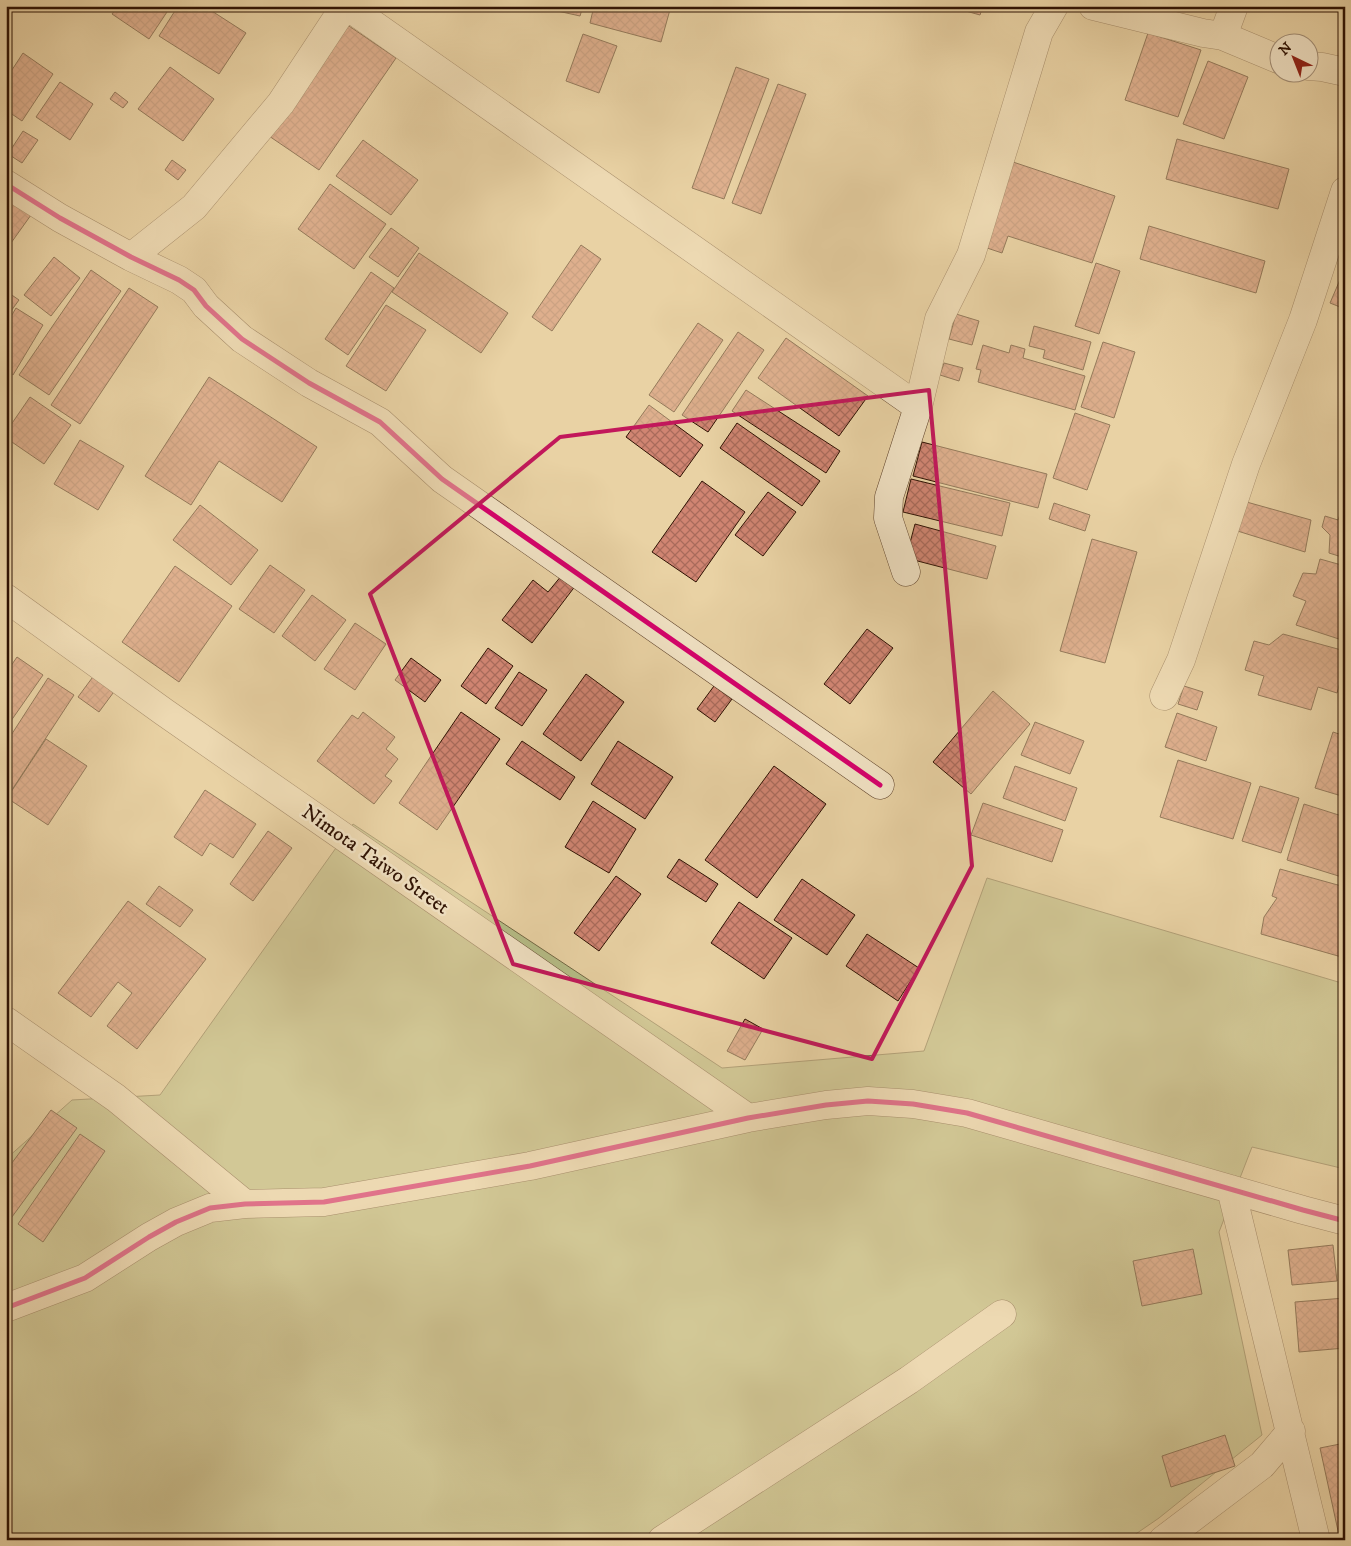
<svg xmlns="http://www.w3.org/2000/svg" width="1351" height="1546" viewBox="0 0 1351 1546" font-family="'IM FELL DW Pica',serif">
  <style>
    .grass { fill: #b5bc86; stroke: #726744 }
    .building { fill: url(#building-cross-hatch); stroke: #2f1203 }
    .lines { fill: none; stroke-linecap: round; stroke-linejoin: round }
    .minor-casing { stroke: #5e422b; stroke-width: 29 }
    .minor { stroke: #f1e2c4; stroke-width: 28 }
    .cycleway-casing { stroke: #f1e2c4; stroke-width: 8 }
    .cycleway { stroke: #d6006c; stroke-width: 5 }
    .marked { fill: none; stroke: #c2185b; stroke-width: 4; stroke-linejoin: round }
    .labels { text-anchor: middle; stroke-width: 5; stroke-linejoin: round; paint-order: stroke }
    .street-label { font-size: 21px; fill: #2f1203; stroke: #f1e2c4 }
  </style>
  <defs>
    <pattern id="building-cross-hatch" width="8" height="8" patternUnits="userSpaceOnUse" patternTransform="scale(1.25)"><rect width="8" height="8" fill="#d08572"/><path d="M0 0l8 8M0 8l8-8" fill="none" stroke="#a96b5b"/></pattern>
  </defs>
  <rect width="100%" height="100%" fill="#e9d2a4"/>
  <filter id="stains"><feTurbulence type="fractalNoise" baseFrequency=".004" numOctaves="4"/><feColorMatrix values="0 0 0 0 .2 0 0 0 0 .09 0 0 0 0 .02 0 0 0 .5 -.17"/></filter>
  <radialGradient id="worn" r=".72"><stop offset=".6" stop-color="#630" stop-opacity="0"/><stop offset="1" stop-color="#630" stop-opacity=".3"/></radialGradient>
  <!-- grass -->
  <path class="grass" d="M353,824L722,1068L924,1051L987,878L1345,984V1169L1252,1147L1219,1232L1262,1435L1159,1518L1127,1540H6V1159L72,1100L160,1095Z"/>
  <!-- building -->
  <path class="building" d="M118,6H171L149,39L112,14Z
    M178,6H204L246,33L219,74L159,36Z
    M535,6H583L580,16Z
    M594,6H671L661,42L590,23Z
    M948,6H983L980,15Z
    M346,24L396,58L319,170L269,136Z
    M1148,33L1201,50L1178,117L1125,100Z
    M583,34L617,46L599,93L566,81Z
    M23,53L53,74L22,121L6,110V79Z
    M1208,61L1248,77L1224,139L1183,124Z
    M170,67L214,99L183,141L138,109Z
    M736,67L769,79L724,199L692,188Z
    M60,82L93,104L70,140L36,117Z
    M778,84L806,94L761,214L732,203Z
    M115,92L128,102L123,108L110,99Z
    M23,131L38,140L22,163L8,154Z
    M1177,139L1289,169L1278,209L1166,179Z
    M363,140L418,180L391,215L336,176Z
    M172,160L186,170L178,180L165,170Z
    M1010,161L1115,196L1092,263L1008,236L1002,253L981,246Z
    M330,184L386,224L354,269L298,229Z
    M6,197L31,215L6,250Z
    M1149,226L1265,261L1256,293L1140,259Z
    M391,228L419,248L398,277L369,257Z
    M581,245L601,259L552,331L532,317Z
    M419,253L508,313L481,353L392,292Z
    M54,257L80,278L51,316L24,295Z
    M1096,263L1120,271L1099,334L1075,326Z
    M1345,268V309L1330,303Z
    M91,270L121,291L49,395L19,375Z
    M371,272L394,288L348,355L325,339Z
    M129,288L158,307L80,424L51,405Z
    M6,291L19,300L6,318Z
    M386,305L426,330L386,391L346,366Z
    M16,308L43,325L13,375L6,371V325Z
    M956,314L979,321L972,345L949,339Z
    M698,323L723,340L674,412L649,395Z
    M1034,326L1091,342L1083,370L1043,358L1045,350L1029,346Z
    M738,332L764,350L708,432L682,415Z
    M786,338L868,396L839,436L758,378Z
    M1103,342L1135,352L1114,418L1081,407Z
    M983,345L1009,353L1011,345L1025,349L1023,358L1085,376L1075,410L978,382L981,370L976,369Z
    M944,363L963,368L959,381L940,375Z
    M209,377L317,447L282,502L219,461L191,505L145,476Z
    M746,390L840,451L826,473L732,411Z
    M30,397L71,425L44,464L6,438V432Z
    M649,405L703,445L680,477L626,437Z
    M1075,413L1110,425L1087,490L1053,478Z
    M737,423L820,481L802,506L720,448Z
    M80,440L124,466L98,510L54,484Z
    M922,442L1047,474L1038,508L913,476Z
    M911,479L1010,503L1002,536L903,512Z
    M702,481L745,512L696,582L652,552Z
    M768,492L796,512L763,556L735,535Z
    M1345,500V558L1329,553L1330,535L1322,527L1325,516L1338,520Z
    M1243,501L1311,520L1305,552L1231,529Z
    M1054,503L1090,515L1085,531L1049,519Z
    M200,505L258,550L231,585L173,540Z
    M915,524L996,546L987,579L906,558Z
    M1092,539L1137,552L1105,663L1060,651Z
    M1320,559L1345,566V641L1296,625L1306,601L1293,596L1303,573L1316,574Z
    M270,565L305,590L274,633L239,609Z
    M175,566L232,606L179,682L122,642Z
    M562,575L576,585L532,643L502,620L533,580L548,592Z
    M312,595L346,620L315,661L282,636Z
    M355,623L386,644L355,690L324,669Z
    M867,629L893,648L850,704L824,684Z
    M1283,634L1345,651V666L1337,693L1318,687L1311,710L1258,695L1264,676L1245,670L1254,641L1269,645Z
    M488,648L513,666L486,704L461,686Z
    M17,657L43,675L6,728V673Z
    M411,658L441,680L425,702L395,680Z
    M519,672L547,690L522,726L495,708Z
    M95,674L116,689L99,712L78,697Z
    M586,674L624,702L581,761L543,734Z
    M48,678L74,695L6,799V743Z
    M714,686L732,699L715,722L697,709Z
    M1184,686L1203,692L1197,710L1178,704Z
    M993,691L1030,724L971,794L933,762Z
    M1345,706V720L1340,718Z
    M363,712L395,737L386,749L398,759L385,776L392,781L374,804L317,761L352,715L358,719Z
    M461,712L500,739L437,830L399,803Z
    M1177,713L1217,727L1206,761L1165,747Z
    M1035,722L1084,741L1070,774L1021,755Z
    M1333,732L1345,736V797L1315,788Z
    M46,739L87,766L48,825L7,798Z
    M522,741L575,777L560,800L506,764Z
    M618,741L673,777L645,819L591,784Z
    M1178,760L1251,783L1233,839L1160,817Z
    M774,766L826,804L757,898L705,860Z
    M1015,766L1077,788L1065,821L1003,798Z
    M1260,786L1299,798L1281,853L1242,841Z
    M205,790L256,824L233,858L210,843L202,856L174,837Z
    M593,801L636,829L609,873L565,847Z
    M983,803L1063,830L1052,862L971,835Z
    M1304,804L1345,817V878L1287,860Z
    M268,831L292,848L253,901L230,884Z
    M679,859L718,884L706,902L667,877Z
    M1280,869L1345,887V958L1261,934L1264,917L1277,898L1272,896Z
    M616,876L641,894L599,951L574,933Z
    M802,879L855,915L827,955L774,920Z
    M159,886L193,910L180,927L146,904Z
    M128,901L206,959L137,1049L107,1026L132,993L118,982L91,1017L58,993Z
    M739,902L792,938L764,979L711,943Z
    M867,934L919,968L898,1001L846,966Z
    M745,1019L763,1029L745,1060L727,1051Z
    M51,1110L77,1128L9,1221L6,1219V1171Z
    M80,1134L105,1151L43,1242L18,1224Z
    M1333,1245L1337,1281L1292,1285L1288,1250Z
    M1193,1249L1202,1294L1142,1306L1133,1261Z
    M1345,1298V1348L1299,1352L1295,1302Z
    M1225,1435L1235,1466L1171,1487L1162,1456Z
    M1345,1443V1540H1340L1320,1448Z"/>
  <g class="lines">
    <defs>
      <path id="minor" d="M347,6L918,407
        M1093,6L1203,33L1223,36L1278,59
        M1223,36L1234,6
        M1308,66L1322,67L1345,72
        M6,184L60,218L131,257L179,280L194,290L206,306L242,339L309,383L380,422L442,479L880,785
        M131,257L194,207L281,103L345,6
        M906,572L888,518L889,497L918,407L939,319L971,255L1039,32L1054,6
        M6,598L164,712L748,1118
        M1164,696L1181,660L1246,464L1303,320L1345,191
        M6,1021L116,1098L245,1204
        M1231,1189L1316,1540
        M6,1308L85,1278L149,1237L176,1222L210,1208L245,1204L324,1202L530,1166L748,1118L826,1105L868,1101L913,1104L967,1113L1303,1210L1345,1221
        M662,1540L909,1380L1002,1314
        M1163,1540L1262,1465L1291,1431"/>
    </defs>
    <!-- minor casing -->
    <use href="#minor" class="minor-casing"/>
    <!-- minor -->
    <use href="#minor" class="minor"/>
    <defs>
      <path id="cycleway" d="M6,184L60,218L131,257L179,280L194,290L206,306L242,339L309,383L380,422L442,479L880,785
        M6,1308L85,1278L149,1237L176,1222L210,1208L245,1204L324,1202L530,1166L748,1118L826,1105L868,1101L913,1104L967,1113L1303,1210L1345,1221"/>
    </defs>
    <!-- cycleway casing -->
    <use href="#cycleway" class="cycleway-casing"/>
    <!-- cycleway -->
    <use href="#cycleway" class="cycleway"/>
  </g>
  <!-- marked area -->
  <path d="M0 0H1351V1546H0ZM929,390L972,866L872,1059L513,964L370,594L560,437Z" fill="#e9d2a4" fill-opacity=".55" fill-rule="evenodd"/>
  <path class="marked" d="M929,390L972,866L872,1059L513,964L370,594L560,437Z"/>
  <g class="labels">
    <!-- street labels -->
    <g class="street-label">
      <text transform="translate(376 859) rotate(35)" y="7">Nimota Taiwo Street</text>
    </g>
  </g>
  <!-- margin -->
  <rect width="1351" height="1546" fill="none" stroke="#e9d2a4" stroke-width="25"/>
  <rect x="8" y="8" width="1336" height="1531" fill="none" stroke="#2f1203" stroke-width="2.5"/>
  <rect x="12" y="12" width="1326" height="1521" fill="none" stroke="#2f1203"/>
  <!-- north arrow -->
  <g transform="translate(1294 58) rotate(317)"><circle r="24" fill="#f1e2c4" stroke="#a38f77"/>
  <path d="M0-4L9 19L0 12L-9 19Z" fill="#8f2418"/>
  <text y="-8" font-size="14" font-weight="bold" text-anchor="middle" fill="#2f1203">N</text>
  </g>
  <rect width="100%" height="100%" filter="url(#stains)"/>
  <rect width="100%" height="100%" fill="url(#worn)"/>
</svg>
